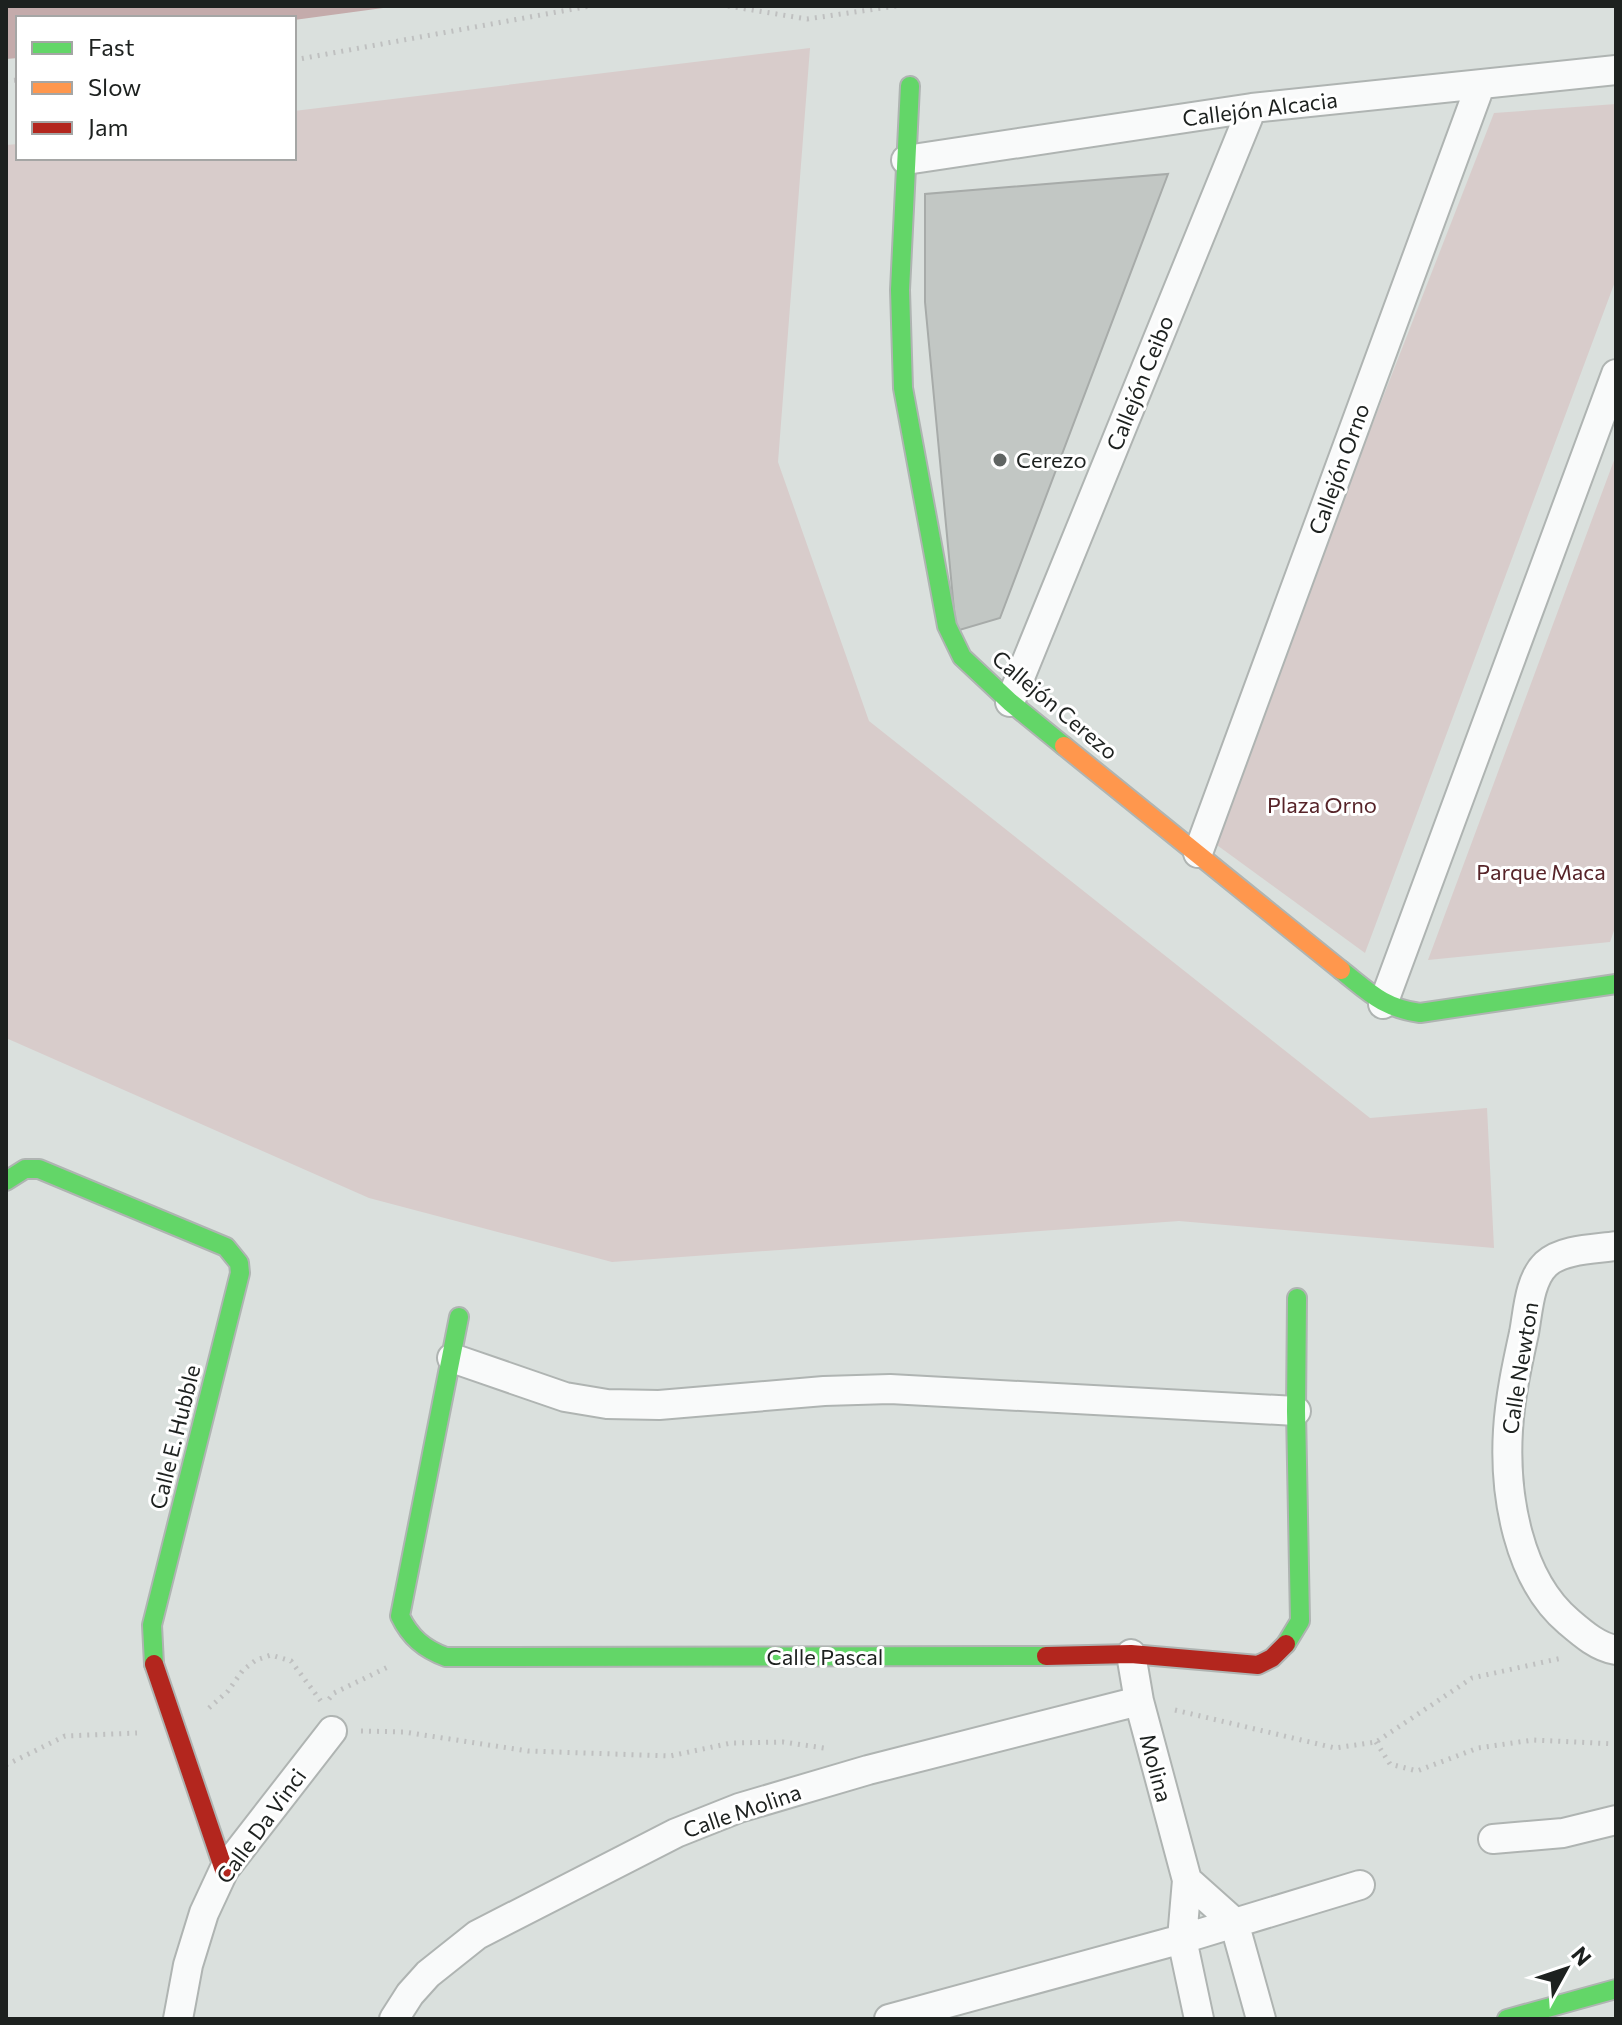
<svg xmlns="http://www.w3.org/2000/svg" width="1622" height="2025" viewBox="0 0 1622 2025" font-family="Commissioner,sans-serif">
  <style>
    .green { fill: #d8cccb }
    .water { fill: #c4abab }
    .building { fill: #c2c7c4; stroke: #a7aba9; stroke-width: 2 }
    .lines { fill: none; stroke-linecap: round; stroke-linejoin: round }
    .street-casing { stroke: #afb4b2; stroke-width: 32 }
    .fast-casing { stroke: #afb4b2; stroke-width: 22 }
    .slow-casing { stroke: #afb4b2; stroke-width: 22 }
    .jam-casing { stroke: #afb4b2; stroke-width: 22 }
    .path { stroke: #bfc0c0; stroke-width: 5; stroke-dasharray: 2 6; stroke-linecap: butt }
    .street { stroke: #f9fafa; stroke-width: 28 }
    .fast { stroke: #63d668; stroke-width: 18 }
    .slow { stroke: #ff974d; stroke-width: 18 }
    .jam { stroke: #b3261e; stroke-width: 18 }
    .poi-dot { fill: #5f6462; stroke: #fff; stroke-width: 3 }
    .labels { text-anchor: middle; stroke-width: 6; stroke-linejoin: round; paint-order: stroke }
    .street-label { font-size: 22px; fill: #1d211f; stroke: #fff }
    .poi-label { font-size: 22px; fill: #1d211f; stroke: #fff; text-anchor: start }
    .park-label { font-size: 22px; fill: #572429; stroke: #fff }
  </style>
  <rect width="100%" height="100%" fill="#dae0dd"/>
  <!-- green -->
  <path class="green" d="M810,48L778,462L869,721L1370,1118L1487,1108L1494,1248L1179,1221L612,1262L369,1198L6,1038V145L18,144V158H294V111Z
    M1616,104V279L1365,953L1210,840L1494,113Z
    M1616,455V925L1610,942L1428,960Z"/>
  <!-- water -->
  <path class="water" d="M6,6H398L294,20V18H18V58L6,59Z"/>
  <!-- building -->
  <path class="building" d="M1168,174L1000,618L956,631L925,302V194Z"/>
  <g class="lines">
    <defs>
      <path id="street" d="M906,160L1252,108L1616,70
        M1010,702L1252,108
        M1198,853L1480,86
        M1383,1004L1616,374
        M1616,1246C1595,1249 1562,1249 1546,1264C1529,1280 1528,1312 1524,1333C1517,1365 1510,1397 1508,1430C1504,1495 1518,1579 1569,1622C1583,1634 1598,1647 1616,1650
        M452,1358L565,1397L607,1404L659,1405L824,1391L890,1389L1296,1411
        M1131,1654L1139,1701L1187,1880L1182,1939L1199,2019
        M1493,1839L1563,1833L1616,1820
        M1187,1880L1234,1922L1261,2019
        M178,2019L188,1965L204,1913L224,1870L332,1731
        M394,2019L410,1994L428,1974L477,1935L676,1833L739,1808L868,1770L1139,1701
        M889,2019L1182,1939L1360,1885"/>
      <path id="fast" d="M910,86L900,290L903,388L947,626L962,657L1010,702L1064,746
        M1341,970C1369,992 1383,1008 1420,1013L1616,984
        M6,1181L25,1169H39L226,1247L239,1263L240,1273L152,1625L154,1664
        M459,1317L400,1616C410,1637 424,1649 446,1657L1046,1656
        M1286,1644L1300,1621L1296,1411L1297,1298
        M1507,2019L1616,1989"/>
      <path id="slow" d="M1064,746L1341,970"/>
      <path id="jam" d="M1046,1656L1131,1654L1258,1665L1272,1658L1286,1644
        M154,1664L224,1870"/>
    </defs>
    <!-- street casing -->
    <use href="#street" class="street-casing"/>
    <!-- fast casing -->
    <use href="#fast" class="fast-casing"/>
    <!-- slow casing -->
    <use href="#slow" class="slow-casing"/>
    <!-- jam casing -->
    <use href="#jam" class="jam-casing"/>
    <!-- path -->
    <path class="path" d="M728,6L807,19L896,6
      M294,60L590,6
      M6,81L18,80
      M329,1699L334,1693L390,1666
      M209,1708L228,1691L243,1670L256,1660L271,1655L291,1661L323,1704
      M1175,1710L1335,1748L1376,1742L1472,1678L1562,1658
      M361,1731L404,1732L528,1751L670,1756L731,1743L783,1742L824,1748
      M1376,1742L1390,1764L1417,1771L1478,1748L1533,1740L1616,1744
      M6,1765L65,1736L137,1733"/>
    <!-- street -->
    <use href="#street" class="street"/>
    <!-- fast -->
    <use href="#fast" class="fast"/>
    <!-- slow -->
    <use href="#slow" class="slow"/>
    <!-- jam -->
    <use href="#jam" class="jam"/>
  </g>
  <!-- markers -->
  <circle class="poi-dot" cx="1000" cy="460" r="8"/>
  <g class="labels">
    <!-- street labels -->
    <g class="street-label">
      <text transform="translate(1260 109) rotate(-7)" y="8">Callejón Alcacia</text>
      <text transform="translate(1140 383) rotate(-68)" y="8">Callejón Ceibo</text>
      <text transform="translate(1339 469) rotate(-70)" y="8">Callejón Orno</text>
      <text transform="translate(1055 705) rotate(40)" y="8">Callejón Cerezo</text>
      <text transform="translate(1520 1368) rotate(-81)" y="8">Calle Newton</text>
      <text transform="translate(175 1437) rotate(-76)" y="8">Calle E. Hubble</text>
      <text x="825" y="1665">Calle Pascal</text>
      <text transform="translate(1156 1768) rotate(75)" y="8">Molina</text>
      <text transform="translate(742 1811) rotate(-19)" y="8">Calle Molina</text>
      <text transform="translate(261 1826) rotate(-54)" y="8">Calle Da Vinci</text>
    </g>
    <!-- poi labels -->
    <g class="poi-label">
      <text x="1016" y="468">Cerezo</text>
    </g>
    <!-- park labels -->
    <g class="park-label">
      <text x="1322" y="813">Plaza Orno</text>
      <text x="1541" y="880">Parque Maca</text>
    </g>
  </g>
  <!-- border -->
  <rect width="1622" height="2025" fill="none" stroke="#1d211f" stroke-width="16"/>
  <!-- legend -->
  <rect x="16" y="16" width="280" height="144" fill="#ffffff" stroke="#a5a6a5" stroke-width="2"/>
  <rect x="32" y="42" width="40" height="12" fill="#63d668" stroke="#a5a6a5" stroke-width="2"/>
  <text x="88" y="56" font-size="24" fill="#1d211f">Fast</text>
  <rect x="32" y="82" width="40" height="12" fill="#ff974d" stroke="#a5a6a5" stroke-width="2"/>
  <text x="88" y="96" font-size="24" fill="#1d211f">Slow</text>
  <rect x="32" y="122" width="40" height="12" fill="#b3261e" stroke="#a5a6a5" stroke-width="2"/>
  <text x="88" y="136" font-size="24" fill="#1d211f">Jam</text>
  <!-- north arrow -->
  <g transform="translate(1566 1969) rotate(50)" stroke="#ffffff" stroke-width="6" paint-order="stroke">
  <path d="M0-6L14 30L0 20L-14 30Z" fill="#1d211f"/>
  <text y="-12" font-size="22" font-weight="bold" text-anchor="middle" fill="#1d211f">N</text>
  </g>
</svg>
